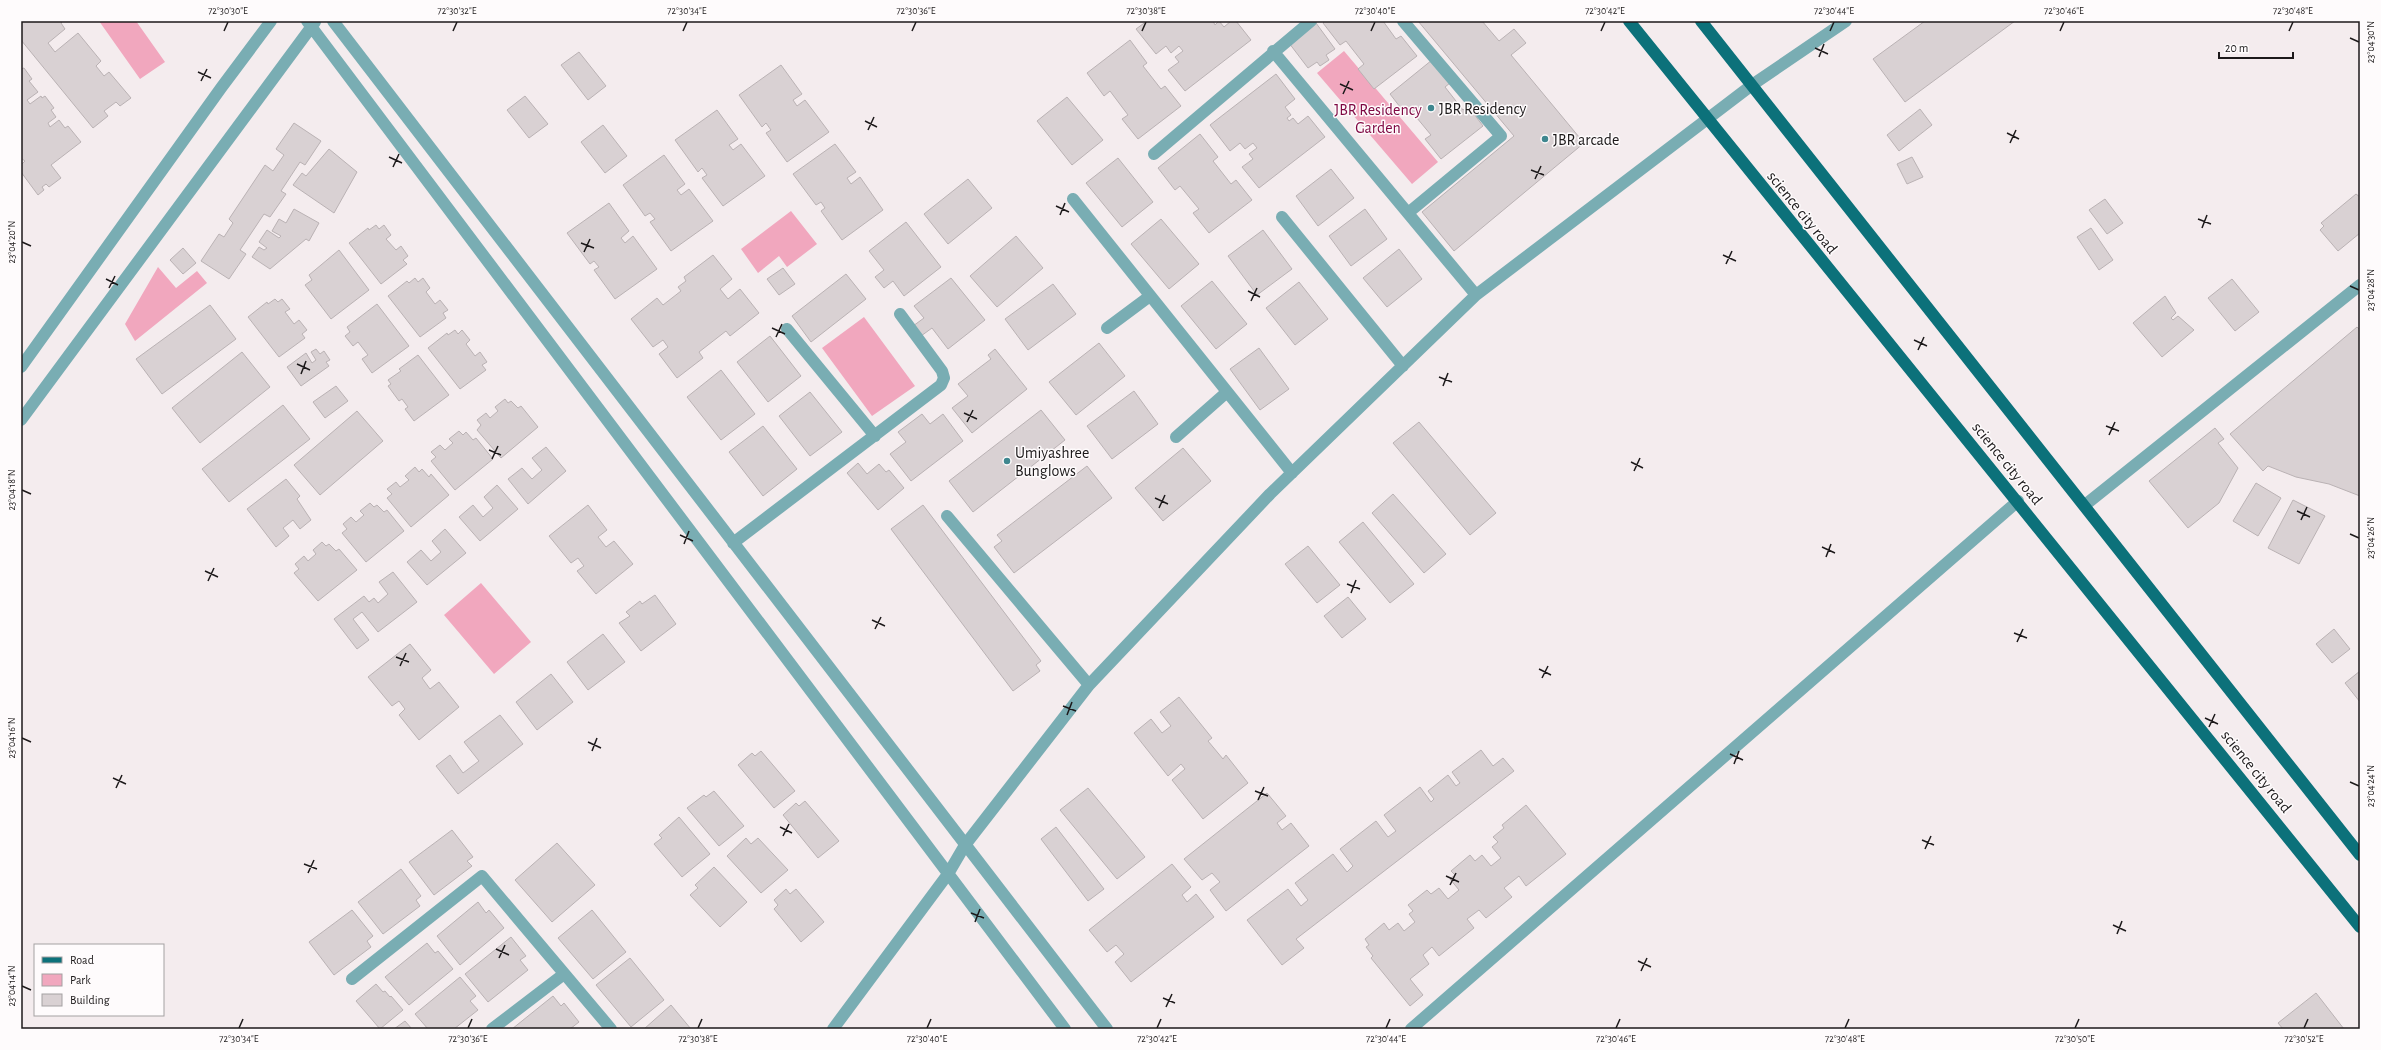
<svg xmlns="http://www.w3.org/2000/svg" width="2381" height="1050" viewBox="0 0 2381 1050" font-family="'Alegreya Sans',sans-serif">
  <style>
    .green { fill: #f1a7be }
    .building { fill: #d9d1d3; stroke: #bab2b4 }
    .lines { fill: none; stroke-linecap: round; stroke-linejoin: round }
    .minor { stroke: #79adb3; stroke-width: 12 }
    .major { stroke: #0c717a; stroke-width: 12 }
    .ticks { fill: none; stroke: #1c191a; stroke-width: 1.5 }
    .poi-dot { fill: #3f878f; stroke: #fefbfc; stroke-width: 1.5 }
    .labels { text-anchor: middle; stroke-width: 3; stroke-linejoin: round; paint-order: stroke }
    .poi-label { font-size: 16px; fill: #1c191a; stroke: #fefbfc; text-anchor: start }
    .park-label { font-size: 16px; fill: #7e0742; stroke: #fefbfc }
    .street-label { font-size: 16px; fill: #1c191a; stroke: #fefbfc }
    .neatline { fill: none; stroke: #1c191a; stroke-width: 1.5 }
    .ticks-label { font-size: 10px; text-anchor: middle; fill: #1c191a }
  </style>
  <rect width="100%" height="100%" fill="#f4ecee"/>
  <!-- green -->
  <path class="green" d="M99,21H136L165,62L140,79Z
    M1344,51L1438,162L1412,184L1317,73Z
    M791,211L817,244L787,267L779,256L758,273L741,249Z
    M158,267L176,288L197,271L207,283L135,341L125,324Z
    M864,317L915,386L872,416L822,348Z
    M481,583L531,642L494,674L444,615Z"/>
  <!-- building -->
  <path class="building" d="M21,21H63L61,23L65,29L48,43L55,52L78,33L101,61L96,66L104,76L109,72L131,98L120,106L116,102L104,111L108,116L93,128L21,40Z
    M1147,21H1213L1215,25L1219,21L1224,27L1231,21H1236L1251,40L1185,91L1168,70L1179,62L1175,57L1183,51L1179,46L1171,53L1166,46L1156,54L1136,29Z
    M1325,21H1383L1396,39L1401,36L1417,56L1374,89L1358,69L1364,64L1346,41L1340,45L1323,23Z
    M1418,21H1482L1499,41L1514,29L1526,43L1511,55L1584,143L1454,251L1422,212L1514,136Z
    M1925,21H2015L1905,102L1873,59Z
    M1316,23L1335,49L1326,55L1329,60L1320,66L1317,62L1308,68L1289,43Z
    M1130,40L1147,63L1143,66L1161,89L1165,86L1181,106L1138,139L1122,119L1128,115L1110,91L1104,96L1087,73Z
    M579,52L606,86L588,100L561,65Z
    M1432,60L1450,83L1445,87L1463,110L1468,106L1483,126L1441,159L1425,139L1431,135L1412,112L1407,116L1390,94Z
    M781,65L802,94L793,100L797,106L805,100L829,132L787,162L766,133L771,130L766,123L762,127L739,95Z
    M24,68L32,79L29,81L38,92L27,100L30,104L41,96L42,98L45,96L54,108L51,110L56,117L48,123L50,127L59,120L65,128L68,126L81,142L51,165L61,178L49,187L46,184L42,187L44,190L38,195L21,172V165L25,161L21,158V69Z
    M1276,74L1295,99L1285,107L1291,115L1287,118L1289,121L1293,118L1298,124L1308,116L1325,137L1259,188L1242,167L1253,159L1249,154L1257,148L1253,143L1245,149L1240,143L1230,151L1210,125Z
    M525,96L548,124L529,138L507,110Z
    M1067,97L1103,140L1072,165L1037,121Z
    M1920,109L1932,125L1899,151L1887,135Z
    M717,110L738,139L729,145L733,150L741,144L765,176L723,206L702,178L707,175L702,168L698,172L675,140Z
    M294,123L321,141L305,165L300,162L281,191L286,194L270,217L264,214L240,250L246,254L229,279L201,261L219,234L224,237L233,223L229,219L265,165L273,171L284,155L276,149Z
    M603,125L627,156L605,173L581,142Z
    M1200,134L1218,157L1213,161L1231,184L1236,180L1252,200L1209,233L1193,213L1199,209L1180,186L1175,190L1158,168Z
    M835,144L856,172L847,178L851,184L860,177L883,210L842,240L821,211L825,208L821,202L816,205L793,174Z
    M329,149L357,172L334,213L293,185L302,173L306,176Z
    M664,155L685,184L677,190L681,195L689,189L713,221L671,251L650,222L655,219L650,213L645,216L623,185Z
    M1912,157L1923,177L1907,184L1897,164Z
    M1118,158L1153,202L1122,227L1086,183Z
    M1331,169L1354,198L1318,226L1296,196Z
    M968,179L992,208L948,244L924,214Z
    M2356,194L2360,197V233L2338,251L2320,230L2324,226L2321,223Z
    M2105,199L2123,223L2107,234L2089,210Z
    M609,203L629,231L621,238L625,243L633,236L657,269L615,299L594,270L599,267L594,261L590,264L567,233Z
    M294,209L319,223L309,241L306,239L270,269L252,257L259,247L264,250L267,248L259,242L267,230L279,238L281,236L272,231L279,219L286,223Z
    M1365,209L1387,239L1351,266L1329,236Z
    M1161,219L1199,264L1169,289L1131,244Z
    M906,222L941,267L904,296L893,281L884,288L875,277L884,270L869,251Z
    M376,225L379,229L384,225L391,235L386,239L396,250L401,246L408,256L403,260L407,264L381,284L349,243L368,228L369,230Z
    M2091,228L2113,260L2099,270L2077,237Z
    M1263,230L1292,269L1257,295L1228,256Z
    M1016,236L1043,268L997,307L970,276Z
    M183,248L196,263L183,274L170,260Z
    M1399,249L1422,279L1387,307L1363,278Z
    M339,250L369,290L331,319L305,285L312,280L309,275Z
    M713,255L732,279L720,289L728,299L740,289L759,313L730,336L726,331L699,352L703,358L677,378L659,354L668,347L663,340L653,347L631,319L657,298L663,305L681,291L678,287L686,281L684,277Z
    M783,268L795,284L779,295L767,279Z
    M846,274L866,299L811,342L792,316Z
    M415,278L418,282L423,278L430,288L426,292L435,304L440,300L448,310L443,313L446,318L420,337L388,296L407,281L409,283Z
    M951,278L985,320L948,349L932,328L921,336L913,326L924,318L914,306Z
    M2232,279L2259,312L2235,331L2208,298Z
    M1212,281L1247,324L1216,349L1181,306Z
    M1299,282L1328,319L1295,345L1266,308Z
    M1053,284L1076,314L1028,350L1005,319Z
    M2165,296L2176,313L2171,318L2173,320L2178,316L2194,330L2162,357L2133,323Z
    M275,299L278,302L282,299L290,309L285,312L294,324L299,320L307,330L302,334L305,338L279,357L248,317L267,302L268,304Z
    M377,304L409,346L372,373L362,359L368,355L358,342L353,346L345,336L350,332L347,327Z
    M210,305L236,339L162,394L136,359Z
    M2357,327L2360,330V496L2329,484L2296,477L2268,466L2263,471L2230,434Z
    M455,330L458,334L462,330L470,340L466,344L475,356L480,352L487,362L482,365L486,370L460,389L428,348L447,333L448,335Z
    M770,336L801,376L768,402L737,362Z
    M1099,343L1125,376L1076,415L1049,382Z
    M1259,348L1289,389L1260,410L1230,369Z
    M316,349L320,354L324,351L330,360L326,362L329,366L301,386L287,367L306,353L312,363L316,360L311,352Z
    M995,349L1027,389L972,433L952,408L968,396L958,384L991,359L988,355Z
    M242,352L270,387L200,443L172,408Z
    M418,355L449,395L414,421L405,409L408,407L402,399L399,401L388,386L391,384L388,380L401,371L399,369Z
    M721,370L755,414L721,440L687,397Z
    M336,386L348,401L325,418L313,402Z
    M1134,391L1158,424L1112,459L1087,426Z
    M810,392L842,432L810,456L779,416Z
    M505,399L508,403L511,401L518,408L521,406L538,427L501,458L477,430L481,425L477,420L486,413L490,418L498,411L495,407Z
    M283,405L310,439L229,502L202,469Z
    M1041,410L1065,440L973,512L949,481Z
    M357,411L383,441L320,495L294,465Z
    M922,414L930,424L943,414L963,441L911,481L890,454L906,442L898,432Z
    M1419,422L1496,513L1470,535L1393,443Z
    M763,426L797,469L763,496L729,452Z
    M2215,428L2224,439L2218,443L2238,468L2219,503L2188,528L2149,481Z
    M459,431L463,435L466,432L473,440L476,438L493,459L455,490L431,461L436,457L431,452L440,445L445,450L453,443L449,439Z
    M546,447L566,471L528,504L508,479L522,468L532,479L542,470L532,458Z
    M1183,448L1211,481L1163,521L1135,488Z
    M858,463L867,474L879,464L886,472L889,470L904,488L878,510L847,473Z
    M1087,466L1112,498L1014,573L994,547L1002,541L997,535Z
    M415,467L419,472L422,469L429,477L431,474L449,495L411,527L387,498L392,494L387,489L396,482L400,487L409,480L405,476Z
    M286,479L300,496L297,499L311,520L300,529L293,520L283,528L289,536L276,547L247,509Z
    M2256,483L2281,498L2258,536L2233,521Z
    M497,485L518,509L480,541L459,517L473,505L483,517L493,508L484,497Z
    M1393,494L1446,554L1424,573L1372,513Z
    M2293,500L2325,516L2299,564L2268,548Z
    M370,503L374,507L377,505L384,512L387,510L404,531L366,562L342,533L347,529L343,524L351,517L356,522L364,515L360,511Z
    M588,505L607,530L598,537L606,547L614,541L633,564L596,594L577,571L584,566L578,558L571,563L549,536Z
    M923,505L1041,661L1036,665L1040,671L1013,691L891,529Z
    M1363,522L1414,584L1390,603L1339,542Z
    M445,529L466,553L427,585L407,562L421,550L431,561L441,552L432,541Z
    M322,542L326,546L329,544L336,551L339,549L357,570L318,601L294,573L299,569L295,564L304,556L308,561L316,554L313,550Z
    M1308,546L1340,585L1317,603L1285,564Z
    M393,572L417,602L378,632L362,612L353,619L369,640L357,649L334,619L364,596L369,602L374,598L378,603L388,594L379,582Z
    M655,595L676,624L641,651L619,623L630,616L626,612L640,601L642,604Z
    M1348,597L1366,619L1342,638L1324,616Z
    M2334,629L2350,649L2332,663L2316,644Z
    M603,634L625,662L588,690L567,662Z
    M410,644L431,670L422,678L430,689L439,682L459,707L419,740L399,715L405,709L399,701L392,706L368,677Z
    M2360,671V702L2345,683Z
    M551,674L573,702L537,730L516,702Z
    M1179,697L1212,738L1208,741L1223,759L1226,755L1248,783L1203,819L1172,780L1185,769L1181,764L1168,776L1134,733L1151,719L1162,733L1171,726L1160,712Z
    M500,715L523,744L458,794L436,766L450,755L463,773L479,761L464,742Z
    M1481,750L1493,766L1503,758L1514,771L1296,939L1304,948L1282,965L1247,920L1288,889L1301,906L1308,900L1295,883L1333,854L1347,872L1353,866L1340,849L1376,821L1388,837L1396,831L1384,815L1420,787L1431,802L1434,799L1428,791L1448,775L1456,786L1460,783L1452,772Z
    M761,751L795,791L774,808L738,765L752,753L755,756Z
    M1088,788L1145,857L1117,879L1060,810Z
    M714,791L744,826L719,846L687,808L704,795L706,797Z
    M1267,793L1286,816L1277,823L1282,830L1291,823L1309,846L1226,911L1210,890L1220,882L1212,873L1202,880L1184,859Z
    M805,801L839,841L818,858L783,815L796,803L799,806Z
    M1526,805L1566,854L1526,886L1519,876L1504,888L1512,897L1486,918L1479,910L1467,919L1474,928L1439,956L1432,947L1423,955L1429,964L1410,979L1423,995L1410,1006L1371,958L1373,956L1366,947L1369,945L1365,939L1384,923L1389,930L1398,923L1404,931L1415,922L1409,914L1413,911L1408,905L1427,890L1431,894L1439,888L1448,899L1459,890L1450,879L1455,875L1451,871L1470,855L1475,861L1482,855L1491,866L1501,858L1492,847L1498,842L1493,837L1504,828L1502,825Z
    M679,817L710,854L682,877L654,844L662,838L659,835Z
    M1056,827L1104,889L1088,901L1041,839Z
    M452,830L473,857L467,861L472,866L434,895L409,862Z
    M746,838L751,844L758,838L788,870L761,893L727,856Z
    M557,843L595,885L552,922L515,880Z
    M1172,864L1191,887L1182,895L1187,902L1196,894L1214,917L1131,982L1115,962L1124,954L1116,945L1107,952L1089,930Z
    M714,867L747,902L720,927L690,895L698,888L695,885Z
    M401,869L421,896L416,900L420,906L383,934L358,902Z
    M786,889L790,894L796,889L824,922L801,942L774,909L778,905L774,900Z
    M478,902L486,913L489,910L504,928L460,965L437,936Z
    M352,910L373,936L367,941L371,947L334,975L309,942Z
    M592,910L626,952L593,979L558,938Z
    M511,937L526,956L520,960L528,970L488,1002L465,974Z
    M427,943L435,953L438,951L453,969L409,1005L385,977Z
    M630,958L664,1000L631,1027L596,985Z
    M460,977L476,996L470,1001L478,1010L454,1029H428L415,1014Z
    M376,984L383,992L385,991L390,997L391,996L403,1010L380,1029L356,1001Z
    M2316,993L2344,1029H2283L2278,1023Z
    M553,996L561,1006L564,1003L579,1022L570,1029H512Z
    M671,1005L691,1029H644Z
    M405,1021L412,1029H394Z"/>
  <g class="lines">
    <!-- minor -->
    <path class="minor" d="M307,21L1065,1029
      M333,21L1107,1029
      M1403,21L1501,136L1408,213
      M1273,51L1476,295
      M1154,154L1311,21
      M1073,199L1292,473
      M1282,217L1403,366
      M1107,328L1150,296
      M787,329L875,436
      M21,367L221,88L271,21
      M21,420L315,22
      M1176,437L1227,392
      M2085,505L2360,285
      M947,516L1089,685
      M733,543L941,385L944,378L942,371L900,314
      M352,979L482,876L611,1029
      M492,1029L564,974
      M833,1029L948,874L965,845L1089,685L1270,494L1476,295L1752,85L1846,21
      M1411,1029L2018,501"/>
    <!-- major -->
    <path class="major" d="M1629,21L2360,927
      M1701,21L2360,855"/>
  </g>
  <!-- ticks -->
  <path class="ticks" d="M224,31L228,22M453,31L457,22M683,31L687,22M912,31L916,22M1142,31L1146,22M1371,31L1375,22M1601,31L1605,22M1830,31L1834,22M2060,31L2064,22M2289,31L2293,22M2350,38L2359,42M1815,48L1828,54M1819,57L1824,44M198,72L211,78M201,81L207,69M1340,84L1353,90M1343,94L1349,81M865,121L877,127M868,130L874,117M2007,133L2019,139M2010,143L2016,130M389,157L402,163M393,167L399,154M1531,170L1544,175M1535,179L1541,166M1056,206L1069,212M1060,215L1065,203M2198,219L2211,224M2202,228L2207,215M22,242L31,246M581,243L594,248M584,252L590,239M1723,255L1736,261M1726,264L1732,251M106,279L118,285M2350,286L2359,290M109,288L115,276M1248,291L1260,297M1251,301L1257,288M772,328L785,334M776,337L782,324M1914,340L1927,346M1918,350L1924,337M297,364L310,370M301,374L306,361M1439,377L1452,382M1443,386L1448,373M964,413L977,419M967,422L973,410M2106,426L2119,431M2109,435L2115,422M489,450L501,455M492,459L498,446M1631,462L1643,468M1634,471L1640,458M22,490L31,494M1155,498L1168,504M1159,508L1165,495M2297,511L2310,517M2301,520L2307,507M2350,534L2359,538M680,535L693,541M684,544L689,531M1822,547L1835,553M1826,557L1831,544M205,571L218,577M208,581L214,568M1347,584L1360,589M1351,593L1356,580M872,620L885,626M875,629L881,617M2014,633L2027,638M2017,642L2023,629M396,657L409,662M400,666L406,653M1539,669L1551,675M1542,678L1548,666M1063,706L1076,711M1067,715L1072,702M2205,718L2218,724M2209,727L2215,714M22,738L31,742M588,742L601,748M592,751L597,738M1730,754L1743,760M1734,764L1739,751M113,778L126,784M2350,782L2359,786M116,788L122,775M1255,791L1268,796M1258,800L1264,787M780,827L792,833M783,836L789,824M1922,840L1934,845M1925,849L1931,836M304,864L317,869M308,873L314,860M1446,876L1459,882M1450,885L1456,873M971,913L984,918M975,922L980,909M2113,925L2126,931M2117,934L2122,921M496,949L509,955M499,958L505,945M1638,961L1651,967M1641,971L1647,958M22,986L31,990M1163,998L1175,1003M1166,1007L1172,994M239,1028L243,1019M468,1028L472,1019M698,1028L702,1019M927,1028L931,1019M1157,1028L1161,1019M1386,1028L1390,1019M1616,1028L1620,1019M1845,1028L1849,1019M2075,1028L2079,1019M2304,1028L2308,1019"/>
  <!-- markers -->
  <g class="poi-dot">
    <circle cx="1431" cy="108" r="4"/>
    <circle cx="1545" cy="139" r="4"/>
    <circle cx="1007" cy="461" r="4"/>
  </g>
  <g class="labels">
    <!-- poi labels -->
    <g class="poi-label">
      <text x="1439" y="114">JBR Residency</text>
      <text x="1553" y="145">JBR arcade</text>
      <text x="1015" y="458">Umiyashree<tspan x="1015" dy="18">Bunglows</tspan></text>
    </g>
    <!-- park labels -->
    <g class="park-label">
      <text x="1378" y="115">JBR Residency<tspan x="1378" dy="18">Garden</tspan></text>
    </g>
    <!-- street labels -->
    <g class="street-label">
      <text transform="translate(1803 212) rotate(51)" y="6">science city road</text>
      <text transform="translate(2008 463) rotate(51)" y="6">science city road</text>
      <text transform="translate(2257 771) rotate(51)" y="6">science city road</text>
    </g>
  </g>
  <!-- border -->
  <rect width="2381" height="1050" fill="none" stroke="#fefbfc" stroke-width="44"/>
  <!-- legend -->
  <rect x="34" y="944" width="130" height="72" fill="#fefbfc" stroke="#a4a1a2"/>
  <rect x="42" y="957" width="20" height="6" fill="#0c717a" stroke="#a4a1a2"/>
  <text x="70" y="964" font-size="12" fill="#1c191a">Road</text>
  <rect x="42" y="974" width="20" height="12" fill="#f1a7be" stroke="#a4a1a2"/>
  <text x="70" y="984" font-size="12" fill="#1c191a">Park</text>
  <rect x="42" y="994" width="20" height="12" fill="#d9d1d3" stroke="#a4a1a2"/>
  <text x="70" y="1004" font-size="12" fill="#1c191a">Building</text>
  <!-- scale -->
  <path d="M2219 52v6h74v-6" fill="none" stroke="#1c191a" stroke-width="2"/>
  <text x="2225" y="52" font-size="12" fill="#1c191a" stroke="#fefbfc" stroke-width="3" paint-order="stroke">20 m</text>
  <rect x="22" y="22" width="2337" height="1006" class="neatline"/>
  <g class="ticks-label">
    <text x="228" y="14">72°30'30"E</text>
    <text x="457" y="14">72°30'32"E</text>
    <text x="687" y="14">72°30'34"E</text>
    <text x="916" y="14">72°30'36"E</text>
    <text x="1146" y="14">72°30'38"E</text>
    <text x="1375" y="14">72°30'40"E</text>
    <text x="1605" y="14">72°30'42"E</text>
    <text x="1834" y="14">72°30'44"E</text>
    <text x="2064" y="14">72°30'46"E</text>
    <text x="2293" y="14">72°30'48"E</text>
    <text transform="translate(2370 42) rotate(-90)" y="4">23°04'30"N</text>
    <text transform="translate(11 242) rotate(-90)" y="4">23°04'20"N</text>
    <text transform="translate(2370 290) rotate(-90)" y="4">23°04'28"N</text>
    <text transform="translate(11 490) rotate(-90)" y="4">23°04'18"N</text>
    <text transform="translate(2370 538) rotate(-90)" y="4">23°04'26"N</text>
    <text transform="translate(11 738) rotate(-90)" y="4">23°04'16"N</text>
    <text transform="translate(2370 786) rotate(-90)" y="4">23°04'24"N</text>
    <text transform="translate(11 986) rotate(-90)" y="4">23°04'14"N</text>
    <text x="239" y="1042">72°30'34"E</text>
    <text x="468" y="1042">72°30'36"E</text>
    <text x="698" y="1042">72°30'38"E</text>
    <text x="927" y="1042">72°30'40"E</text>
    <text x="1157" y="1042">72°30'42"E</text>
    <text x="1386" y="1042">72°30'44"E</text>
    <text x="1616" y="1042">72°30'46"E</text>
    <text x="1845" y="1042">72°30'48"E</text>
    <text x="2075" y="1042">72°30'50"E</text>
    <text x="2304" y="1042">72°30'52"E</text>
  </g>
</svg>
